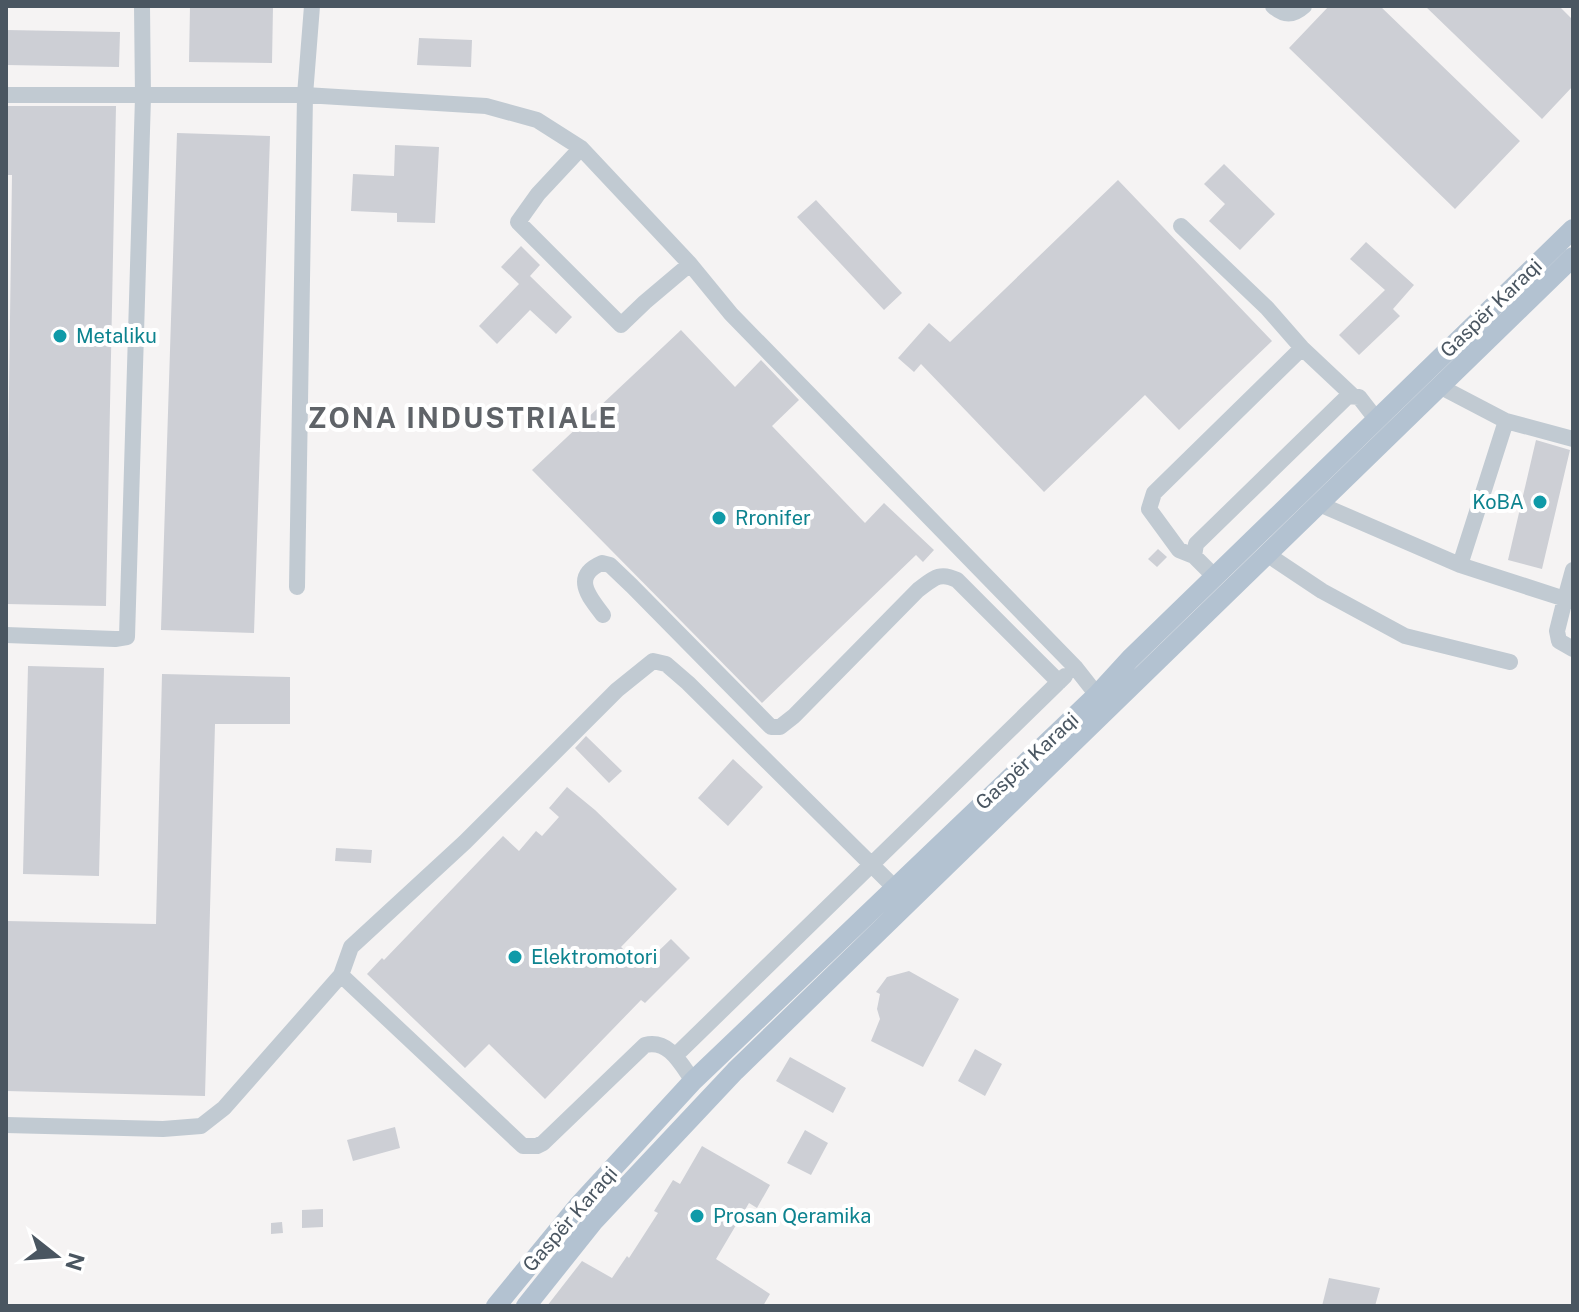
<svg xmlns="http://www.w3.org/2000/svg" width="1579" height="1312" viewBox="0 0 1579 1312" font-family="'Public Sans',sans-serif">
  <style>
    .building { fill: #cdcfd5 }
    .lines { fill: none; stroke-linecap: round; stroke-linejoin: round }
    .minor { stroke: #c1cad2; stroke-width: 16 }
    .major { stroke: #b3c2d1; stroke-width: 20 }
    .culture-dot { fill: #0f9aa8; stroke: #fff; stroke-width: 3 }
    .labels { text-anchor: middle; stroke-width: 8; stroke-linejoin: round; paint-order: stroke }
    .street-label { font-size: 20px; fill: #4a5661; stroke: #fff }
    .culture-label { font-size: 20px; fill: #0d838f; stroke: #fff; text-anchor: start }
    .district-label { font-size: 28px; font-weight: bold; letter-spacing: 2px; fill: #5f6368; stroke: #fff }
  </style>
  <rect width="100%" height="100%" fill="#f5f3f3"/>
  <!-- building -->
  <path class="building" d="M190,6H273L272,63L189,62Z
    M1329,6H1380L1520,141L1455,209L1289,48Z
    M1425,6H1559L1573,20V86L1542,119Z
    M6,30L120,32L119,67L6,65Z
    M419,38L472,40L471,67L417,65Z
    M6,106H116L106,606L6,604L12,175H6Z
    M177,133L270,136L254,633L161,630Z
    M395,145L439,147L435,223L397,222V213L351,211L353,174L394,176Z
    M1224,164L1275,214L1240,250L1209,221L1225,204L1204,184Z
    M1118,180L1272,341L1179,430L1145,395L1044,492L921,364L914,372L898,358L929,323L950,342Z
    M816,200L902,293L884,310L797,217Z
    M1366,242L1414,285L1393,309L1400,316L1359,355L1339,335L1385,290L1350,259Z
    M521,246L540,265L530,276L572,317L556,334L530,310L497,344L479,326L519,284L501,267Z
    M681,330L735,387L761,360L799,400L772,426L865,523L884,503L934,550L923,562L916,555L762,703L532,470Z
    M1536,440L1570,450L1542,569L1508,560Z
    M1158,549L1167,557L1157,567L1148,559Z
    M28,666L104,668L99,876L23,874Z
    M162,674L290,677V724H215L205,1096L6,1091V921L156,924Z
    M586,736L622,771L609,783L575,748Z
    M733,759L763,787L728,826L698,798Z
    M567,787L595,810L677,889L621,947L642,967L671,939L690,958L645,1003L641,1000L545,1099L489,1044L465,1068L367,974L382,958L384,960L503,836L519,851L536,831L542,836L559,817L549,808Z
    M336,848L372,850L371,863L335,861Z
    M909,971L959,999L923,1067L871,1041L880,1019L877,1009L880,994L876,992L887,977Z
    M975,1049L1002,1064L985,1096L958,1081Z
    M790,1057L846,1088L833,1113L776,1081Z
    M395,1127L400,1148L353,1161L347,1140Z
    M805,1130L828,1143L811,1175L787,1163Z
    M702,1146L770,1185L757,1208L749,1203L716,1259L770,1294L763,1306H547L582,1261L612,1278L627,1256L629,1258L658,1213L654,1211L673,1180L680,1184Z
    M323,1209V1227L302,1228V1210Z
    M282,1222L283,1233L271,1234V1223Z
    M1329,1278L1380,1288L1375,1306H1322Z"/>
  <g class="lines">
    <!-- minor -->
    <path class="minor" d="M1273,6C1284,16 1293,16 1304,6
      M6,95H305L486,106L537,120L581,148L690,264L731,314L1075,667L1097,695
      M581,148L538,194L518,222L621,325L645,302L690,264
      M1181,226L1267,308L1302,348L1352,395
      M1441,387L1506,421L1573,439
      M1319,504L1460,565L1565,599L1557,631L1559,641L1573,649
      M1268,555L1322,591L1405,636L1510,662
      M1194,556L1179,550L1149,509L1154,493L1302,348
      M1460,565L1506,421
      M1215,577L1194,556L1196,544L1348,396L1359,397L1376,419
      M297,587L305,95L312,6
      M1572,601L1565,599L1573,570
      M603,615C588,596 572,576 602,563L610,565L632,586L771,727H780L794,716L918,590C933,579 939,571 957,580L1059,682
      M6,635L115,639L127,637L143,97L142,6
      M341,975L523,1146H537L543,1143L645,1045C669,1039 681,1064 693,1081
      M675,1056L1065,676
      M6,1125L163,1129L201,1126L224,1108L341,975L351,947L465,842L617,690L653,661L666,664L688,683L894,887"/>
    <!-- major -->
    <path class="major" d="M496,1306L578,1206L693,1081L1097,695L1130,659L1573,229
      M526,1306L593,1222L735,1071L1573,257"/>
  </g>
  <!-- markers -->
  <g class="culture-dot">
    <circle cx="60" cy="336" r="8"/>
    <circle cx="1540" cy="502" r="8"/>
    <circle cx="719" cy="518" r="8"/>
    <circle cx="515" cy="957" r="8"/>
    <circle cx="697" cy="1216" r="8"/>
  </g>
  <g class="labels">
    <!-- street labels -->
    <g class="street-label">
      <text transform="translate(1491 308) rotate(-44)" y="7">Gaspër Karaqi</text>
      <text transform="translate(1027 761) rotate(-43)" y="7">Gaspër Karaqi</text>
      <text transform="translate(570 1219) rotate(-49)" y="7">Gaspër Karaqi</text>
    </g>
    <!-- culture labels -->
    <g class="culture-label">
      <text x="76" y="343">Metaliku</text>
      <text x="1524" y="509" text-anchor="end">KoBA</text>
      <text x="735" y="525">Rronifer</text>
      <text x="531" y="964">Elektromotori</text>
      <text x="713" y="1223">Prosan Qeramika</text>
    </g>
    <!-- district labels -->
    <g class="district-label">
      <text x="463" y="428">ZONA INDUSTRIALE</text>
    </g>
  </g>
  <!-- border -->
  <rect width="1579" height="1312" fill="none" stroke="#4a5661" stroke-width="16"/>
  <!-- north arrow -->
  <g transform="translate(56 1256) rotate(107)" stroke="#ffffff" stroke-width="6" paint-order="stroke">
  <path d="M0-6L14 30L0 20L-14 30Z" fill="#4a5661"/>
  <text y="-12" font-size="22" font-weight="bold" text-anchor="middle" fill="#4a5661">N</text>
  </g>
</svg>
